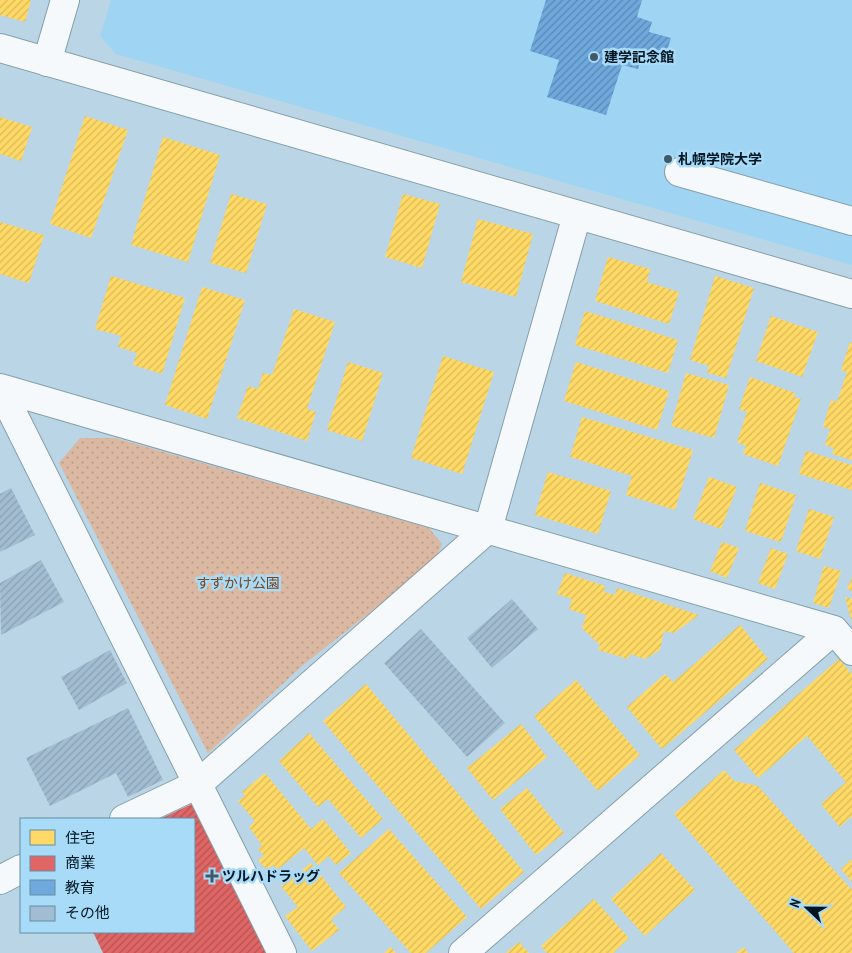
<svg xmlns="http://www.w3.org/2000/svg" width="852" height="953" viewBox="0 0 852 953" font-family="'PT Sans Narrow','Noto Sans JP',sans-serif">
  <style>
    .built { fill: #9fd4f2 }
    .park { fill: url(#park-dots) }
    .homes { fill: url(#homes-hatch) }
    .shops { fill: url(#shops-hatch) }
    .schools { fill: url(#schools-hatch) }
    .building { fill: url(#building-hatch) }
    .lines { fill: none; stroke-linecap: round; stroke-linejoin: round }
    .minor-casing { stroke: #859eab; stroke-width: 30 }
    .minor { stroke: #f5f9fb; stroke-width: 28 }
    .poi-dot { fill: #415967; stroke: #a8dbf8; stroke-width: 2 }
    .labels { text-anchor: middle; stroke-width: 5; stroke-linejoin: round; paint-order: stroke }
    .poi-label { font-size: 14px; font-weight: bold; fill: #001622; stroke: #a8dbf8; text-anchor: start }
    .park-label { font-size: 14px; fill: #7b4219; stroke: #a8dbf8 }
  </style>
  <defs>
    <pattern id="park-dots" width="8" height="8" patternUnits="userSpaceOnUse" patternTransform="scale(1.25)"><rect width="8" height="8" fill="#dbb8a1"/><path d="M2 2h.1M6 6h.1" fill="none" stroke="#ba9d8a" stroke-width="1.8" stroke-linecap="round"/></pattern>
    <pattern id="homes-hatch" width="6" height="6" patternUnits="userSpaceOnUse" patternTransform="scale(1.25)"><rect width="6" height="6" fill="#ffd966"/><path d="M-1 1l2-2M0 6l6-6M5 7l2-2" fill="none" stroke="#d9ba58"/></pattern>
    <pattern id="shops-hatch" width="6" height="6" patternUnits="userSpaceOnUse" patternTransform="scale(1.25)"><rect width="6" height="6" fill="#e06666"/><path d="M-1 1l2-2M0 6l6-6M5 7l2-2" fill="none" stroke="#b35354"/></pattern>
    <pattern id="schools-hatch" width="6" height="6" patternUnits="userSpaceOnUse" patternTransform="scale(1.25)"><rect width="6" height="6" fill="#6fa8dc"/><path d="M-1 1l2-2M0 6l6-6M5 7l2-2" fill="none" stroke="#5988b2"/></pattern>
    <pattern id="building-hatch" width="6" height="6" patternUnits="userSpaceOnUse" patternTransform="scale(1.25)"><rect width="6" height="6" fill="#a2bcd1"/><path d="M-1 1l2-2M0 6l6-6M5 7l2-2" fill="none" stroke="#8aa1b3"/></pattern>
  </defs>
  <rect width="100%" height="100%" fill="#bad6e6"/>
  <!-- built -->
  <path class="built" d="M111,0H852V265L116,54L100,36Z"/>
  <!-- park -->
  <path class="park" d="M80,438H115L429,528L442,544L434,562L302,666L208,753L59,463Z"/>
  <!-- homes -->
  <path class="homes" d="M0,0H31L25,22L0,15Z
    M85,116L128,130L91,238L50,224Z
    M0,117L32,127L21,161L0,154Z
    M163,137L220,155L188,262L131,245Z
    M231,194L267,204L246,273L210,263Z
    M403,194L440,204L422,268L385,257Z
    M478,219L533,234L516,297L461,282Z
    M0,222L44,235L29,283L0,274Z
    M608,257L650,269L647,282L679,292L669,324L595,301Z
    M111,276L185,298L162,374L133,365L137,353L118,347L121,336L95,329Z
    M715,276L754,288L726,378L707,373L709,366L690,360Z
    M202,287L245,300L207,419L165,405Z
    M294,309L335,322L307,409L316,412L307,441L237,418L248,386L258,389L263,373L272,375Z
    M585,311L678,340L668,373L575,345Z
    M771,316L818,332L802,377L756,361Z
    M850,342H852V460L832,454L834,448L825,445L830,429L823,427L831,400L837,402L847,372L841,370Z
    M443,356L494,372L462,474L411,458Z
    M348,362L383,373L362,441L327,430Z
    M576,362L669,391L657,430L564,401Z
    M686,373L729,385L714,438L671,426Z
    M750,377L795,393L794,397L801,399L778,466L743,454L746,446L737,442L747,412L739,409Z
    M582,417L693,450L675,510L626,495L632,476L570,457Z
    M806,451L852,465V490L799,474Z
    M548,472L611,491L598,534L535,515Z
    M709,477L737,487L721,529L693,519Z
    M760,483L796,495L781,542L745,531Z
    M809,509L834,517L820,559L796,551Z
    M722,542L739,548L727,578L710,571Z
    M771,548L788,554L775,589L758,583Z
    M824,566L841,571L829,608L813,603Z
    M565,573L605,586L604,592L615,595L617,588L699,615L674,633L664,631L660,650L645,659L630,654L628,659L598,650L600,645L582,628L586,615L569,609L572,599L557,594Z
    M852,577V591L847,589Z
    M845,597L852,599V619H851Z
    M740,625L768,659L662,749L627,707L665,674L673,682Z
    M839,659L852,674V816L840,827L821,804L846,782L807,736L758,778L734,750Z
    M576,680L640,755L598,791L534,716Z
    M366,684L524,872L481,909L323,721Z
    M521,724L547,757L493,800L467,768Z
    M309,733L383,819L361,838L328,799L318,807L279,761Z
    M724,770L734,781L758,786L852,890V953H794L674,814Z
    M265,773L311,829L323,819L351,853L336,865L329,856L318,865L304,848L277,870L273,865L267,870L258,860L264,856L258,849L262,845L249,827L255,821L238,801L245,796L242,792Z
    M527,788L564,833L536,855L500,809Z
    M389,829L467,917L426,953H411L339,873Z
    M661,853L695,890L645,936L611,899Z
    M852,859V882L841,869Z
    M311,863L346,907L331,919L339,930L312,951L285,916L298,907L281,886Z
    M594,899L629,938L613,953H547L541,946Z
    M519,942L529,953H506Z
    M391,947L396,953H384Z
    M744,947L748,953H736Z"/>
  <!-- shops -->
  <path class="shops" d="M196,802L268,953H103L93,932H194V819H160Z"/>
  <!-- schools -->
  <path class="schools" d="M546,0H642L637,17L652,22L649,32L671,38L664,60L642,54L638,69L622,65L606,115L547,97L559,60L530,51Z"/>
  <!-- building -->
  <path class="building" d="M11,488L35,535L0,552V494Z
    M41,560L64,602L1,635L0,583Z
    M512,599L538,629L492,668L467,638Z
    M421,629L505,723L467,757L384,663Z
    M110,650L127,683L79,710L61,677Z
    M128,708L163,780L128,797L116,773L50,806L26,758Z"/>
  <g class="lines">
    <defs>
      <path id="minor" d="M0,48L852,294
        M47,62L65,0
        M679,172L852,221
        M0,388L834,630L852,651
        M0,388L282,953
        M124,819L198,784L488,529L577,215
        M0,880L21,869
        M463,953L834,630"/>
    </defs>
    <!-- minor casing -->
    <use href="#minor" class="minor-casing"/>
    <!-- minor -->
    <use href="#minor" class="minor"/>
  </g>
  <!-- markers -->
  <g class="poi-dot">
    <circle cx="594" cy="57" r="5"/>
    <circle cx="668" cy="159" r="5"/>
    <path d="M209.5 868.5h5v5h5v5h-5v5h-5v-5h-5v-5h5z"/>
  </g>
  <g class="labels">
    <!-- poi labels -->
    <g class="poi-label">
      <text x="604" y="62">建学記念館</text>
      <text x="678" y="164">札幌学院大学</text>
      <text x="222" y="881">ツルハドラッグ</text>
    </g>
    <!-- park labels -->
    <g class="park-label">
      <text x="238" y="588">すずかけ公園</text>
    </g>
  </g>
  <!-- legend -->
  <rect x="20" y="818" width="175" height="115" fill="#a8dbf8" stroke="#658ca2"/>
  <rect x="30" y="830" width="25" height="15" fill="#ffd966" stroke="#658ca2"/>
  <text x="65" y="843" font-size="15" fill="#001622">住宅</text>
  <rect x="30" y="856" width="25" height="15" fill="#e06666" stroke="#658ca2"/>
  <text x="65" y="868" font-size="15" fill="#001622">商業</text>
  <rect x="30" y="880" width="25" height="15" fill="#6fa8dc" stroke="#658ca2"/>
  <text x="65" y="893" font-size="15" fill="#001622">教育</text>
  <rect x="30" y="906" width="25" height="15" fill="#a2bcd1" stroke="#658ca2"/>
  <text x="65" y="918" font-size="15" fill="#001622">その他</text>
  <!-- north arrow -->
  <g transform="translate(807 908) rotate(292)" stroke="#a8dbf8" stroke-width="4" paint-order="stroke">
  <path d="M0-4L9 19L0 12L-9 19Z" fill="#001622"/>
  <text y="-8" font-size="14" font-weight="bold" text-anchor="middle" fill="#001622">N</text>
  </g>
</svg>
